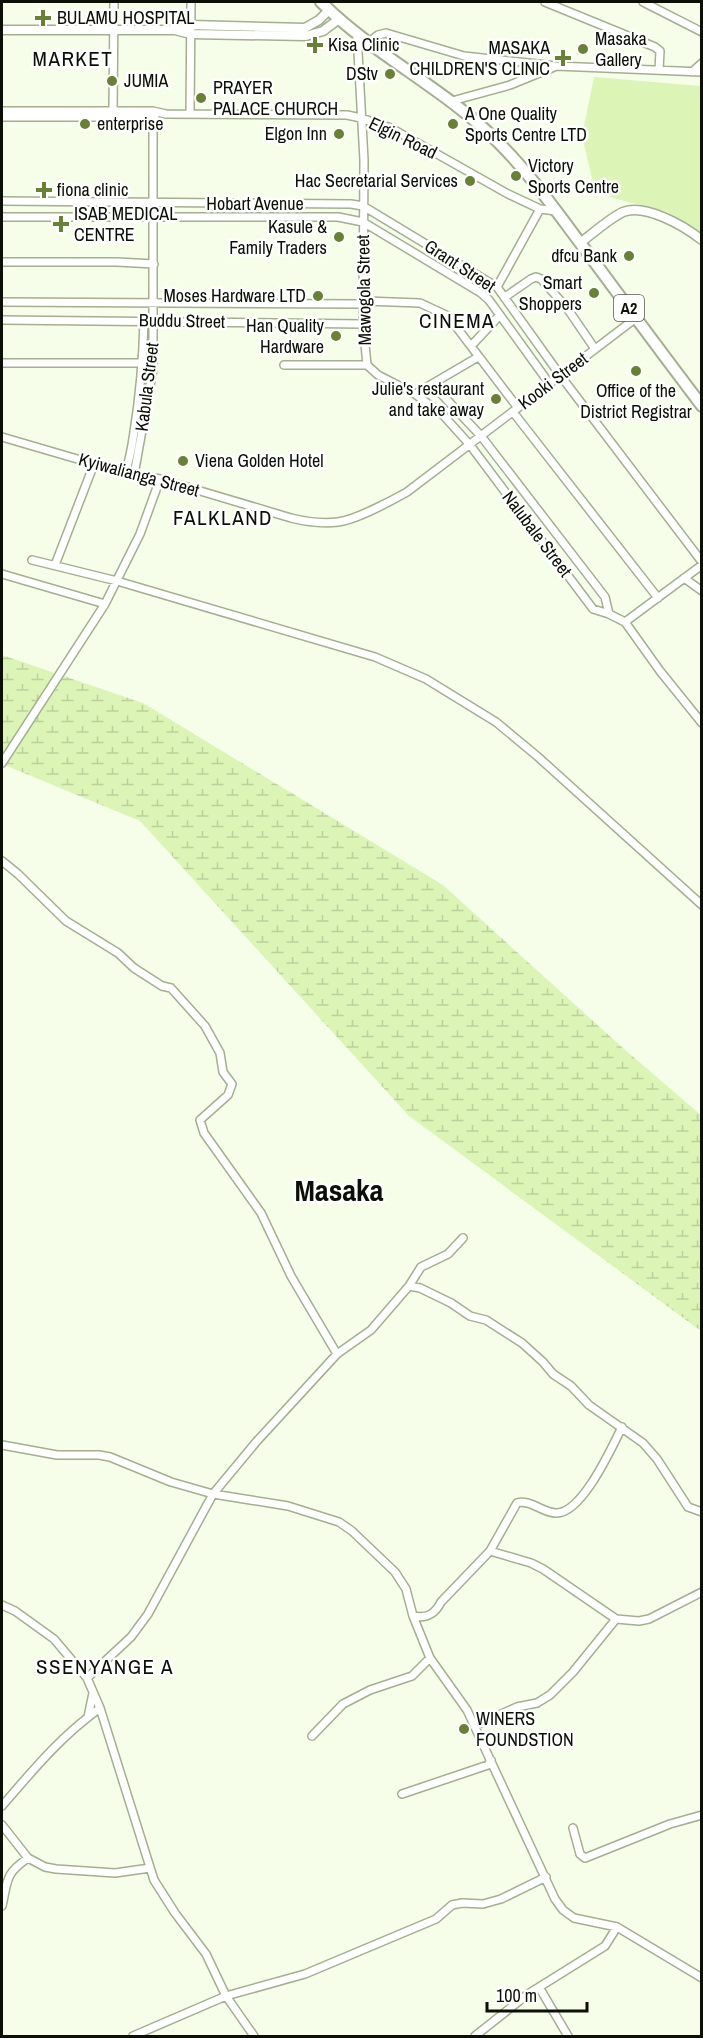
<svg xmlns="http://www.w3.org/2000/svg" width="703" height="2038" viewBox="0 0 703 2038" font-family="'Archivo Narrow',sans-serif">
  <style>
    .green { fill: #ddf4b7 }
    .wetland { fill: url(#wetland-marsh) }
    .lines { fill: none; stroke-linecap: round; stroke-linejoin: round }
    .minor-casing { stroke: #a3af90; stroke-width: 10 }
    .tertiary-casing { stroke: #a3af90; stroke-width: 11 }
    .primary-casing { stroke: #a3af90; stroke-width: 14 }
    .minor { stroke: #fff; stroke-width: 7 }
    .tertiary { stroke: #fff; stroke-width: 8 }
    .primary { stroke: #fff; stroke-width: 10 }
    .poi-dot { fill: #688134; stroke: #fff; stroke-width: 2 }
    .labels { text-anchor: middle; stroke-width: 5; stroke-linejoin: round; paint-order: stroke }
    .shield { fill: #fff; stroke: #545750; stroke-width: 1.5 }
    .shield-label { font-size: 16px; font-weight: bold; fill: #0b0f05 }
    .poi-label { font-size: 18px; fill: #0b0f05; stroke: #fff; text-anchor: start }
    .street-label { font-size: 18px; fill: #0b0f05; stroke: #fff }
    .quarter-label { font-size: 21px; letter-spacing: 1.5px; fill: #0b0f05; stroke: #fff }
    .town-label { font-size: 30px; font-weight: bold; fill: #0b0f05; stroke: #fff }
  </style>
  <defs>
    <pattern id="wetland-marsh" width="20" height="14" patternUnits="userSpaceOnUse" patternTransform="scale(1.5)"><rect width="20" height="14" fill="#ddf4b7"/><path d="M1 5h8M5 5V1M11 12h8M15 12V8" fill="none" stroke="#bcd09c"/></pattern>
  </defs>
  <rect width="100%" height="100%" fill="#f6feea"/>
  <!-- green -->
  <path class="green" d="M594,77L701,86V239L668,212L613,198L594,187L582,136Z"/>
  <!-- wetland -->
  <path class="wetland" d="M2,655L143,703L443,885L624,1049L701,1115V1331L409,1116L140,821L2,764Z"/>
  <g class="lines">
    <defs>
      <path id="minor" d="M545,2L655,47L660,51L659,70
        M643,2L702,32
        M357,34L364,160L363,324L367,365L378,375L415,394L443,415L470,445L593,609L609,614L625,622L660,671L702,723
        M368,43L378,35L386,33L464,56L556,66L702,72
        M692,72L702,63
        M452,101L510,85L554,67
        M2,111H153L166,114L347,115L361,118L391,128L508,194L540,209L556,211
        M113,112L114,2
        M190,114L191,2
        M2,117H155
        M2,201L351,204L363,206L497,287L560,375L702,562
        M2,217H338L363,222L481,293L489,300L549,383
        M2,262H117L154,264
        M497,287L540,209
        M505,297L531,279L536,277L541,279L567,308L595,349
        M365,301L420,303L448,316L518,408
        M2,302L363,304
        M2,320L363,324
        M471,346L500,315
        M2,363H143
        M284,365H367
        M432,384L481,436L605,597L609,614
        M415,394L478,357
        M513,412L658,598
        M2,437L125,473L160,479L291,518C307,522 322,524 338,522C355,520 391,501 407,492L636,318
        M125,473C130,460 132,446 134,432C140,395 143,359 144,321
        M134,475L153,369V111
        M32,560L117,581L375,657L426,679L496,722L537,756L702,905
        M55,565L94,464
        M2,574L105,604
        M684,578L702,591
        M625,622L702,565
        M2,763L105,604L140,534L160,479
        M2,861L18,874L66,921L118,953L134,968L162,986L171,988L205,1026L220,1053L223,1072L232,1084L228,1095L200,1120L204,1133L261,1213L291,1276L337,1354
        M409,1286L421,1267L448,1254L463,1238
        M2,1445L57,1455H99L110,1457L171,1482L213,1494L288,1506L339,1522L352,1531L395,1572L406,1589L413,1616L430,1658L467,1710L555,1899L563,1910L574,1918L617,1927L702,1978
        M2,1605L15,1611L54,1639L87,1678L100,1708L154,1880L175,1913L206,1954L226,1996L254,2036
        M413,1616C427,1619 435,1614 441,1602L490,1551
        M616,1619L543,1569L531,1563L490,1551L517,1503C530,1499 543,1513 556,1513C582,1514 612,1447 622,1427
        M87,1678L131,1637L148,1614L213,1494L257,1441L337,1354L371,1330L409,1286L420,1288L451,1303L470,1316L486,1320L522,1343L543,1362L553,1374L571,1386L589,1405L643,1443L657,1459L688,1507L702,1512
        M88,1717L93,1693
        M474,1726L517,1707L537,1703L550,1695L573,1672L616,1619L639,1621L649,1619L702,1592
        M312,1736L343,1704L370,1690L412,1676L430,1658
        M402,1794L488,1765L491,1760
        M2,1806C34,1769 59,1738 100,1708
        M2,1825L28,1858
        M573,1828L580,1854L585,1858L670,1824L702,1815
        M2,1906C8,1879 5,1874 28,1858L45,1867L56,1869L115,1873L150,1868
        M539,1987L568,2036
        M133,2036L226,1996L305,1974L436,1919L452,1905L462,1903L483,1904L501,1899L546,1877
        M475,2036L528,1994L605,1946L617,1927"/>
      <path id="tertiary" d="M2,30H175L191,34L306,36L323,31L339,19
        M176,30L191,25L305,28L319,20L329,10
        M580,243C592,234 610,218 623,212C645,203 684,226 702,240"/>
      <path id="primary" d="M321,2C375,56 446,89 499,143C533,177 561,218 590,256C627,306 664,356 702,406"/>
    </defs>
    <!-- minor casing -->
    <use href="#minor" class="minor-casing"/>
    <!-- tertiary casing -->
    <use href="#tertiary" class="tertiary-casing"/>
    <!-- primary casing -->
    <use href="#primary" class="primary-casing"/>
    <!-- minor -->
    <use href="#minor" class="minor"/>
    <!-- tertiary -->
    <use href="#tertiary" class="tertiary"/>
    <!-- primary -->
    <use href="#primary" class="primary"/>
  </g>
  <!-- markers -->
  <g class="poi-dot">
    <path d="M40 9h6v6h6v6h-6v6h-6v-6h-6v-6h6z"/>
    <path d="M312 36h6v6h6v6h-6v6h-6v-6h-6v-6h6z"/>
    <circle cx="583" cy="49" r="6"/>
    <path d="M560 49h6v6h6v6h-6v6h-6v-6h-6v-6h6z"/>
    <circle cx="390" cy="74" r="6"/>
    <circle cx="112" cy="81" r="6"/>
    <circle cx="201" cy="98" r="6"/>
    <circle cx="85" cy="124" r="6"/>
    <circle cx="453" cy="124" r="6"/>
    <circle cx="339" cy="134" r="6"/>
    <circle cx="516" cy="176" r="6"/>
    <circle cx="470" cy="181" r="6"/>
    <path d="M41 181h6v6h6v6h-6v6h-6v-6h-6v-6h6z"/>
    <path d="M58 215h6v6h6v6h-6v6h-6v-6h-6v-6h6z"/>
    <circle cx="339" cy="237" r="6"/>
    <circle cx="629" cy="256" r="6"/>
    <circle cx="594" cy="293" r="6"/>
    <circle cx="318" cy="296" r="6"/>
    <circle cx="336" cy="336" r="6"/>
    <circle cx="636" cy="371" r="6"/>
    <circle cx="496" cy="399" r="6"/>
    <circle cx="183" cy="461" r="6"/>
    <circle cx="464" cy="1729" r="6"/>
  </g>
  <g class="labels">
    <!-- shield labels -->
    <rect class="shield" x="614" y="295" width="30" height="26" rx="4.5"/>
    <g class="shield-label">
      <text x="629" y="314">A2</text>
    </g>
    <!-- poi labels -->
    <g class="poi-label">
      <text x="57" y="24">BULAMU HOSPITAL</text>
      <text x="595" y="45">Masaka<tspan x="595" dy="21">Gallery</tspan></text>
      <text x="328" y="51">Kisa Clinic</text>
      <text x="550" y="54" text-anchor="end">MASAKA<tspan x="550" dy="21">CHILDREN'S CLINIC</tspan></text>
      <text x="378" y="80" text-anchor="end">DStv</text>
      <text x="124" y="87">JUMIA</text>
      <text x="213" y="94">PRAYER<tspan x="213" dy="21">PALACE CHURCH</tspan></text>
      <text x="465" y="120">A One Quality<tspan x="465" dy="21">Sports Centre LTD</tspan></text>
      <text x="97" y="130">enterprise</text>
      <text x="327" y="140" text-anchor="end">Elgon Inn</text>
      <text x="528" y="172">Victory<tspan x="528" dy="21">Sports Centre</tspan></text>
      <text x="458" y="187" text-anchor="end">Hac Secretarial Services</text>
      <text x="57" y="196">fiona clinic</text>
      <text x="74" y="220">ISAB MEDICAL<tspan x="74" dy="21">CENTRE</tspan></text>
      <text x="327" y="233" text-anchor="end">Kasule &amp;<tspan x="327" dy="21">Family Traders</tspan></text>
      <text x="617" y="262" text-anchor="end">dfcu Bank</text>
      <text x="582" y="289" text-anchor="end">Smart<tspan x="582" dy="21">Shoppers</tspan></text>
      <text x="306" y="302" text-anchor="end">Moses Hardware LTD</text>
      <text x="324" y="332" text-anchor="end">Han Quality<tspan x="324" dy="21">Hardware</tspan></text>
      <text x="484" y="395" text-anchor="end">Julie's restaurant<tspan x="484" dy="21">and take away</tspan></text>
      <text x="636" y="397" text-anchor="middle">Office of the<tspan x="636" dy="21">District Registrar</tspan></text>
      <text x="195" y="467">Viena Golden Hotel</text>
      <text x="476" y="1725">WINERS<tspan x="476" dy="21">FOUNDSTION</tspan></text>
    </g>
    <!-- street labels -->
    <g class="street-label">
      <text transform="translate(403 138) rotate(26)" y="6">Elgin Road</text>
      <text x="255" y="210">Hobart Avenue</text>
      <text transform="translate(460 266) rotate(33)" y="6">Grant Street</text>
      <text transform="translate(364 290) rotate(-91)" y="6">Mawogola Street</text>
      <text transform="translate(182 321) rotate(1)" y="6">Buddu Street</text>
      <text transform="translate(553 381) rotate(-37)" y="6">Kooki Street</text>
      <text transform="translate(147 387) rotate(-83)" y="6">Kabula Street</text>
      <text transform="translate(139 475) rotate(15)" y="6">Kyiwalianga Street</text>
      <text transform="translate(537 534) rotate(53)" y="6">Nalubale Street</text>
    </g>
    <!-- quarter labels -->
    <g class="quarter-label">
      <text x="73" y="66">MARKET</text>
      <text x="457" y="328">CINEMA</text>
      <text x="223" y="525">FALKLAND</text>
      <text x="105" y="1674">SSENYANGE A</text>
    </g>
    <!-- town labels -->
    <g class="town-label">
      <text x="339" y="1201">Masaka</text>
    </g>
  </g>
  <!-- border -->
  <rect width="703" height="2038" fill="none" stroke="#0b0f05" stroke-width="6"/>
  <!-- scale -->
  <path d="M487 2002v9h100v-9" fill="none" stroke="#0b0f05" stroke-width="3"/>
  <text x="496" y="2002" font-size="18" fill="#0b0f05" stroke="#ffffff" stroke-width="4.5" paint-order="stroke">100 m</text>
</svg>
